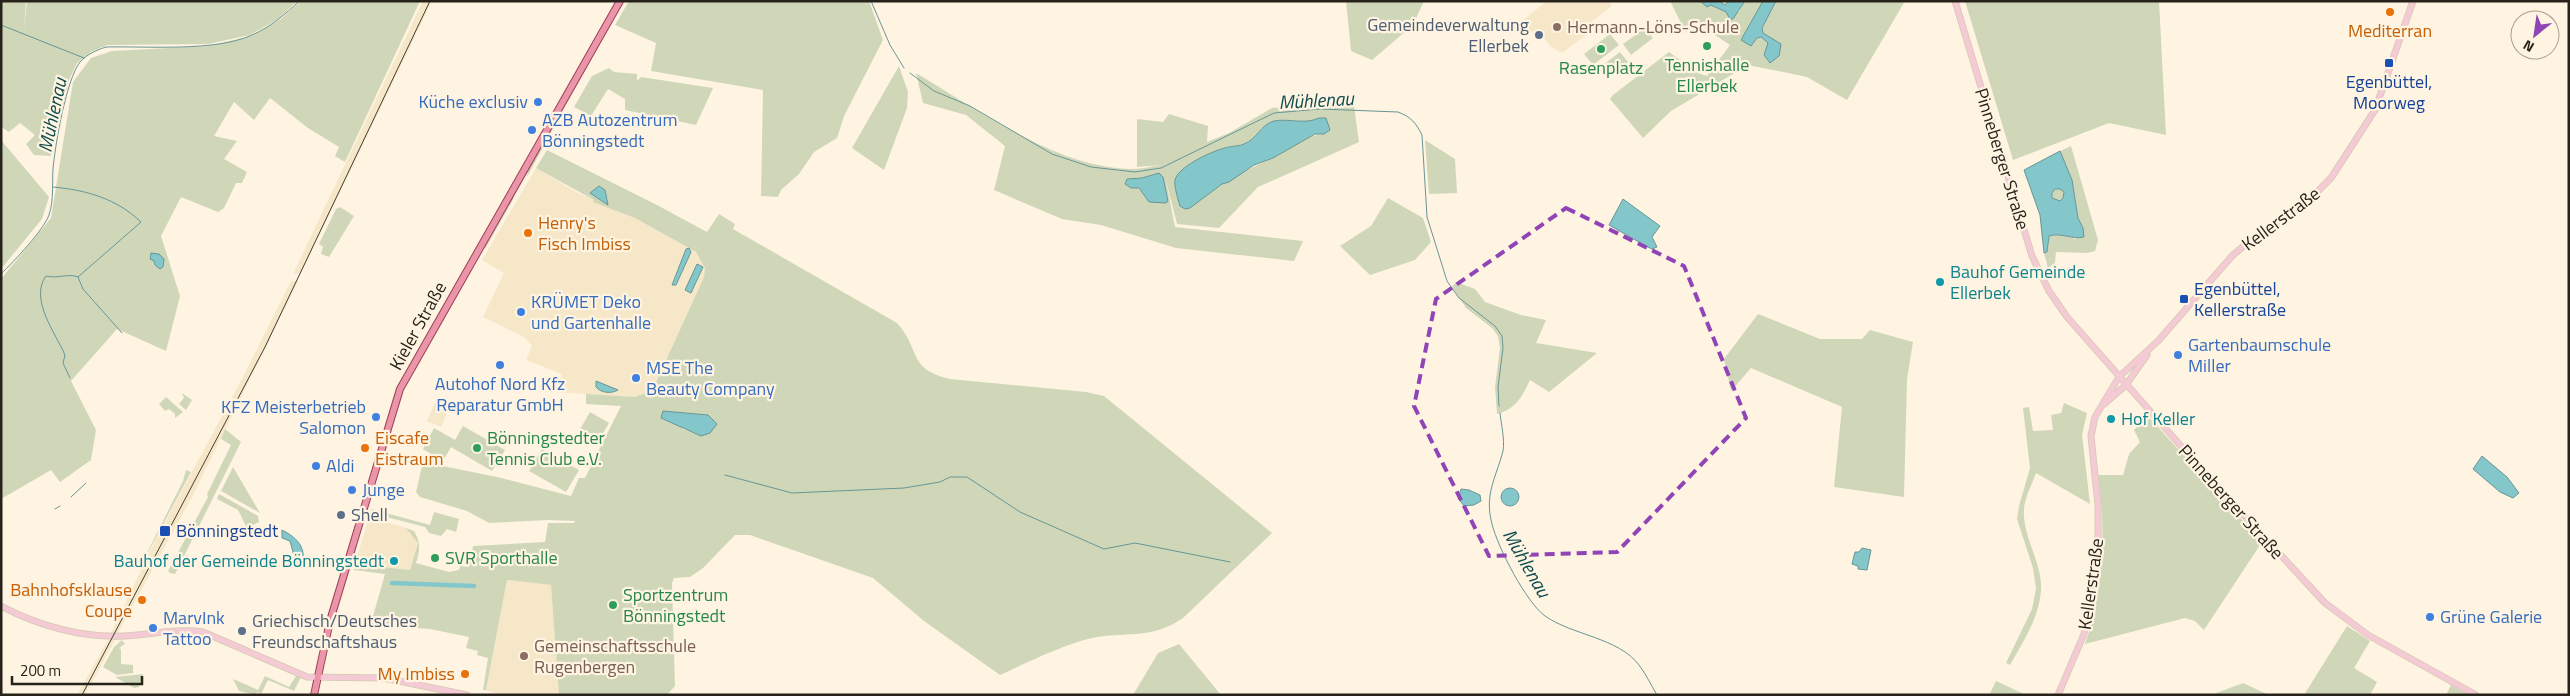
<svg xmlns="http://www.w3.org/2000/svg" width="2570" height="696" viewBox="0 0 2570 696" font-family="'Titillium Web',sans-serif">
  <style>
    .built { fill: #f6e7c8 }
    .green { fill: #d0d7b9; fill-rule: evenodd }
    .water { fill: #84c7cb; stroke: #689696; fill-rule: evenodd }
    .lines { fill: none; stroke-linecap: round; stroke-linejoin: round }
    .stream { stroke: #689696; stroke-width: 1 }
    .canal { stroke: #84c7cb; stroke-width: 4.5 }
    .secondary-casing { stroke: #d4c9b1; stroke-width: 7 }
    .primary-casing { stroke: #9d3f51; stroke-width: 8 }
    .secondary { stroke: #f4cad4; stroke-width: 5.5 }
    .primary { stroke: #ea95a9; stroke-width: 6 }
    .rail { stroke: #443e35; stroke-width: 1 }
    .marked { fill: none; stroke: #9044b6; stroke-width: 4; stroke-dasharray: 10 6; stroke-linejoin: round }
    .food-dot { fill: #e8710a; stroke: #fef4e1; stroke-width: 2 }
    .education-dot { fill: #8d6e63; stroke: #fef4e1; stroke-width: 2 }
    .service-dot { fill: #5c6f8a; stroke: #fef4e1; stroke-width: 2 }
    .leisure-dot { fill: #2e9e5b; stroke: #fef4e1; stroke-width: 2 }
    .transit-dot { fill: #1a4fb4; stroke: #fef4e1; stroke-width: 2 }
    .shop-dot { fill: #3f7fe0; stroke: #fef4e1; stroke-width: 2 }
    .culture-dot { fill: #0f9aa8; stroke: #fef4e1; stroke-width: 2 }
    .labels { text-anchor: middle; stroke-width: 4.5; stroke-linejoin: round; paint-order: stroke }
    .service-label { font-size: 18px; fill: #4e5e75; stroke: #fef4e1; text-anchor: start }
    .education-label { font-size: 18px; fill: #785e54; stroke: #fef4e1; text-anchor: start }
    .food-label { font-size: 18px; fill: #c56008; stroke: #fef4e1; text-anchor: start }
    .leisure-label { font-size: 18px; fill: #27864d; stroke: #fef4e1; text-anchor: start }
    .transit-label { font-size: 18px; fill: #164399; stroke: #fef4e1; text-anchor: start }
    .shop-label { font-size: 18px; fill: #366cbe; stroke: #fef4e1; text-anchor: start }
    .street-label { font-size: 18px; fill: #27221a; stroke: #fef4e1 }
    .culture-label { font-size: 18px; fill: #0d838f; stroke: #fef4e1; text-anchor: start }
    .water-label { font-size: 19px; font-style: italic; fill: #0c4a4d; stroke: #fef4e1 }
  </style>
  <rect width="100%" height="100%" fill="#fef4e1"/>
  <!-- built -->
  <path class="built" d="M423,1H432L301,273L293,274Z
    M1547,1H1608L1612,6L1590,23L1594,29L1562,53L1551,47L1537,29L1532,32L1518,24Z
    M536,168L578,193L635,218L696,252L702,260L705,268L704,277L652,391L635,397L554,392L562,374L526,360L532,346L524,337L483,317L504,273L482,260Z
    M291,281H298L192,497L118,633H111L156,539L244,375Z
    M437,397L451,403L441,427L427,421Z
    M369,517L406,528L412,533L418,543L410,570L355,564Z
    M507,580L551,585L559,695H500L486,690Z
    M108,640H115L85,695H77Z"/>
  <!-- green -->
  <path class="green" d="M1,1H26L24,30L27,1H297L280,18L250,35L208,44L107,45L91,52L77,63L69,80L51,156L34,155L26,144L35,135L20,123L9,132L1,127Z
    M300,1H420L345,162L335,156L339,147L308,128L270,98L254,120L234,102L214,136L237,141L224,159L247,172L242,183H236L224,208L218,212L181,197L161,236L180,296L166,351L117,329L71,381L96,430L91,460L60,482L51,470L1,499V279L51,218L73,82L91,58L112,51L208,46L251,36L281,19Z
    M629,1H869L883,40L844,116L837,138L814,152L799,174L781,190L778,197L761,196L763,90L651,71L656,43L615,25Z
    M1346,1H1424L1413,25L1372,60L1351,51Z
    M1670,1H1700L1707,7L1711,5L1726,12H1739L1745,1H1763L1753,44L1757,38L1760,37L1768,43L1764,55L1773,60L1776,58L1781,45L1763,33L1762,28L1776,1H1905L1847,100L1807,77L1748,65L1671,111L1643,138L1610,99L1613,95L1669,52L1698,73L1707,76L1730,45L1694,21L1686,33Z
    M1965,1H2159L2166,135L2109,123L2013,160Z
    M1645,28L1653,38L1631,55L1623,44Z
    M1610,34L1619,45L1593,65L1584,54Z
    M1620,52L1628,62L1607,78L1599,68Z
    M899,66L908,92L907,108L884,170L852,148Z
    M609,68L614,72L637,74V81L641,77L713,88L696,125L625,110V99L608,89L591,116L574,107L592,76Z
    M916,73C979,110 1059,170 1134,169C1143,169 1152,166 1161,165L1137,167V119L1163,122L1169,114L1208,126L1207,142L1229,133L1272,108L1319,105L1354,106L1359,142L1258,187L1219,228L1177,224L1166,181L1175,227L1303,241L1294,261L1176,248L1101,225L1062,219L994,190L1005,146L966,115L923,103ZM1319,118L1324,134C1304,135 1290,150 1272,158C1247,170 1221,182 1200,201L1180,171C1195,161 1211,151 1228,147C1233,146 1239,146 1243,144C1256,140 1259,125 1273,122C1289,117 1304,125 1319,118ZM1159,173L1143,193L1127,179L1142,178Z
    M560,116L527,177L528,170Z
    M1,140L49,197L42,219L1,269Z
    M1425,140L1455,159L1457,193L1429,194Z
    M2071,146L2098,240L2095,251L2087,253L2056,252L2055,263L2048,268L2044,253L2047,252L2049,236L2056,234L2076,239L2083,228L2078,218L2072,180L2060,151Z
    M547,150L657,205L707,232L719,214L735,224L733,229L897,323C921,349 907,369 950,379L1086,392L1104,396L1272,533L1183,618C1152,639 1130,632 1097,637C1069,642 1026,663 1000,675L924,621L873,578L750,535H735L703,568L690,577L674,578L672,583L675,686L667,695H559L551,585L507,580L486,690H483L488,658L477,655L478,651L466,648L469,637L430,629L365,624L373,616L385,574L354,570L355,564L410,570L418,543L406,528L414,531C421,542 420,551 416,563L449,572L459,570L460,566L469,567L473,546L545,542L548,523H574L575,521L548,520L489,523L467,511L420,497L416,492L423,462L497,477L571,496L579,478H585L621,406L586,404V394L635,397L652,391L704,277L705,268L696,252L635,218L593,202L594,200L536,168ZM664,411L708,415L701,436L683,429Z
    M2052 195a6 6 0 1 1 12 0a6 6 0 1 1-12 0Z
    M512,197L514,198L485,249V246Z
    M1388,198L1423,218L1431,242L1415,260L1370,275L1340,246L1371,226Z
    M340,207L354,216L329,257L321,254L323,247L319,244L336,209Z
    M1456,282L1475,289L1485,302L1521,315L1546,320L1536,343L1597,353L1549,392L1530,380C1522,397 1516,409 1497,414L1495,387L1500,348L1498,336L1492,328L1466,308L1452,287Z
    M1758,314L1820,339H1862L1870,330L1913,342L1907,379L1904,497L1834,487L1842,407L1751,368L1731,391L1724,359Z
    M182,393L192,400L186,410L179,404L184,398Z
    M166,397L183,412L175,418V414L169,409L165,411L159,404Z
    M2064,403L2087,413L2082,435L2090,504L2036,473C2032,484 2025,497 2024,509C2022,537 2043,563 2041,591C2039,618 2023,642 2010,665L2006,663L2032,609L2036,589L2033,568L2017,519L2019,506L2030,468L2023,408L2029,407L2033,431L2053,430L2051,415L2061,413Z
    M590,412L609,423L598,442L579,431Z
    M2148,416L2262,542L2204,630L2195,621L2185,618L2085,644C2104,589 2106,532 2098,475H2123L2129,454L2140,442L2134,430Z
    M463,426L505,450L492,471L451,447L443,461L423,449L434,428L455,440Z
    M225,429L241,442L175,574L170,573L168,571L208,497L207,494L231,445L221,439Z
    M542,449L579,470L566,492L529,471Z
    M233,467L260,513L221,491Z
    M186,470L191,472L136,575L183,481Z
    M219,494L258,516L259,522L247,528L238,510L217,499Z
    M371,509L430,525L434,512L459,519L456,532L447,529L441,536L429,533L425,527L375,514Z
    M2347,626L2370,641L2354,668L2377,682L2370,695H2304Z
    M122,640L125,644L119,648L121,649V664L133,665V673L117,675L103,667L114,647Z
    M1179,644L1221,695H1133L1158,653Z
    M143,674L139,687L134,688L115,677Z
    M265,676L289,687L296,676L301,677L294,691L268,680L261,694L257,692L256,695L239,691L233,679L258,690Z
    M1996,681L2026,695H1989Z
    M2243,683L2269,695H2211Z
    M2451,685L2469,695H2446Z"/>
  <!-- water -->
  <path class="water" d="M1700,1H1719L1725,5L1728,1H1745L1733,19H1730L1726,12L1711,5L1707,7Z
    M1763,1H1776L1762,28L1763,33L1781,44L1779,56L1770,63L1764,55L1768,43L1761,37L1757,38L1751,46L1741,40Z
    M1319,118H1326L1330,130L1324,134H1315L1273,158L1254,165L1229,182L1222,184L1190,208L1185,209L1180,206C1178,199 1174,187 1175,180C1178,166 1216,149 1229,147C1234,146 1240,146 1244,144C1257,139 1260,125 1274,121C1289,118 1304,125 1319,118Z
    M2060,151L2072,180L2078,218L2083,228L2084,237C2071,240 2061,232 2049,236L2047,252L2044,253L2040,215L2024,170ZM2055,189H2060L2064,192L2063,198L2060,201L2052,198V193Z
    M1159,173L1163,177L1168,201L1166,203L1149,202L1139,188H1131L1125,184L1127,179L1142,178Z
    M599,186L605,190L608,205L590,193Z
    M1623,199L1660,226L1652,237L1657,247L1652,249L1646,246L1609,225Z
    M689,248L691,252L676,285H672L686,249Z
    M151,253L159,254L164,259L163,267L160,269L155,265L154,261L150,259Z
    M697,264L703,267L691,293L685,290Z
    M596,381L618,390C611,394 601,393 596,387Z
    M663,411L708,415L717,424L710,433L701,436L661,418Z
    M2482,456L2507,477L2519,493L2513,498L2500,492L2473,469Z
    M1501 497a9 9 0 1 1 18 0a9 9 0 1 1-18 0Z
    M1461,489L1469,490L1480,495L1481,501L1474,505L1464,506L1458,498Z
    M282,530C298,538 308,549 301,568L297,567L290,541L282,538Z
    M1862,548L1871,550L1867,570L1858,569V566L1852,564L1855,552H1859Z"/>
  <g class="lines">
    <!-- stream -->
    <path class="stream" d="M871,1L890,45L904,68
      M1,25L84,58
      M910,73L934,91L970,106L1052,154L1091,167L1135,172L1161,168L1274,113L1320,109L1398,112C1411,117 1416,123 1422,135L1427,217L1447,281L1459,298L1495,326L1502,336L1503,348L1498,387L1499,406
      M53,187C87,190 117,199 141,222L78,277C68,273 58,279 46,276C29,299 56,334 65,355L63,363L70,378
      M1,274C14,261 43,231 49,215C54,200 52,184 53,169C55,146 66,80 80,62C87,54 97,50 106,47C147,46 215,52 252,35C270,27 285,15 299,1
      M78,277L83,289L122,333
      M1500,413C1501,424 1505,439 1503,451C1496,478 1484,494 1492,524C1498,548 1526,602 1545,616C1572,635 1619,638 1639,665C1646,674 1651,685 1657,695
      M725,475L792,493L904,488L940,482L950,477H967L1020,512L1104,549L1135,543L1230,562
      M71,497L86,483
      M55,509L60,506"/>
    <!-- canal -->
    <path class="canal" d="M392,583L474,586"/>
    <defs>
      <path id="secondary" d="M1955,1L2032,256L2049,291L2067,317L2203,471L2325,603L2368,635L2476,695
        M2104,404L2126,385L2147,355
        M1,606C37,625 81,638 123,636C149,635 177,628 203,632L307,677L384,678L467,695
        M2058,695L2084,634L2098,549V505L2091,436L2095,417L2119,377L2159,340L2232,256L2246,244L2305,204L2331,178L2375,110L2413,1"/>
      <path id="primary" d="M314,695L330,621L400,389L620,1"/>
    </defs>
    <!-- secondary casing -->
    <use href="#secondary" class="secondary-casing"/>
    <!-- primary casing -->
    <use href="#primary" class="primary-casing"/>
    <!-- secondary -->
    <use href="#secondary" class="secondary"/>
    <!-- primary -->
    <use href="#primary" class="primary"/>
    <!-- rail -->
    <path class="rail" d="M82,695L265,347L430,1"/>
  </g>
  <!-- marked area -->
  <path class="marked" d="M1566,208L1684,266L1746,418L1617,552L1489,556L1414,406L1436,299Z"/>
  <!-- markers -->
  <g class="food-dot">
    <circle cx="2390" cy="12" r="5"/>
    <circle cx="528" cy="233" r="5"/>
    <circle cx="365" cy="448" r="5"/>
    <circle cx="142" cy="600" r="5"/>
    <circle cx="465" cy="674" r="5"/>
  </g>
  <g class="education-dot">
    <circle cx="1557" cy="27" r="5"/>
    <circle cx="524" cy="656" r="5"/>
  </g>
  <g class="service-dot">
    <circle cx="1539" cy="35" r="5"/>
    <circle cx="341" cy="515" r="5"/>
    <circle cx="242" cy="631" r="5"/>
  </g>
  <g class="leisure-dot">
    <circle cx="1707" cy="46" r="5"/>
    <circle cx="1601" cy="49" r="5"/>
    <circle cx="477" cy="448" r="5"/>
    <circle cx="435" cy="558" r="5"/>
    <circle cx="613" cy="605" r="5"/>
  </g>
  <g class="transit-dot">
    <rect x="2384" y="58" width="10" height="10" rx="2.5"/>
    <rect x="2179" y="294" width="10" height="10" rx="2.5"/>
    <rect x="159" y="525" width="12" height="12" rx="2.5"/>
  </g>
  <g class="shop-dot">
    <circle cx="538" cy="102" r="5"/>
    <circle cx="532" cy="130" r="5"/>
    <circle cx="521" cy="312" r="5"/>
    <circle cx="2178" cy="355" r="5"/>
    <circle cx="500" cy="365" r="5"/>
    <circle cx="636" cy="378" r="5"/>
    <circle cx="376" cy="417" r="5"/>
    <circle cx="316" cy="466" r="5"/>
    <circle cx="352" cy="490" r="5"/>
    <circle cx="2430" cy="617" r="5"/>
    <circle cx="153" cy="628" r="5"/>
  </g>
  <g class="culture-dot">
    <circle cx="1940" cy="282" r="5"/>
    <circle cx="2111" cy="419" r="5"/>
    <circle cx="394" cy="561" r="5"/>
  </g>
  <g class="labels">
    <!-- service labels -->
    <g class="service-label">
      <text x="1529" y="31" text-anchor="end">Gemeindeverwaltung<tspan x="1529" dy="21">Ellerbek</tspan></text>
      <text x="351" y="521">Shell</text>
      <text x="252" y="627">Griechisch/Deutsches<tspan x="252" dy="21">Freundschaftshaus</tspan></text>
    </g>
    <!-- education labels -->
    <g class="education-label">
      <text x="1567" y="33">Hermann-Löns-Schule</text>
      <text x="534" y="652">Gemeinschaftsschule<tspan x="534" dy="21">Rugenbergen</tspan></text>
    </g>
    <!-- food labels -->
    <g class="food-label">
      <text x="2390" y="37" text-anchor="middle">Mediterran</text>
      <text x="538" y="229">Henry's<tspan x="538" dy="21">Fisch Imbiss</tspan></text>
      <text x="375" y="444">Eiscafe<tspan x="375" dy="21">Eistraum</tspan></text>
      <text x="132" y="596" text-anchor="end">Bahnhofsklause<tspan x="132" dy="21">Coupe</tspan></text>
      <text x="455" y="680" text-anchor="end">My Imbiss</text>
    </g>
    <!-- leisure labels -->
    <g class="leisure-label">
      <text x="1707" y="71" text-anchor="middle">Tennishalle<tspan x="1707" dy="21">Ellerbek</tspan></text>
      <text x="1601" y="74" text-anchor="middle">Rasenplatz</text>
      <text x="487" y="444">Bönningstedter<tspan x="487" dy="21">Tennis Club e.V.</tspan></text>
      <text x="445" y="564">SVR Sporthalle</text>
      <text x="623" y="601">Sportzentrum<tspan x="623" dy="21">Bönningstedt</tspan></text>
    </g>
    <!-- transit labels -->
    <g class="transit-label">
      <text x="2389" y="88" text-anchor="middle">Egenbüttel,<tspan x="2389" dy="21">Moorweg</tspan></text>
      <text x="2194" y="295">Egenbüttel,<tspan x="2194" dy="21">Kellerstraße</tspan></text>
      <text x="176" y="537">Bönningstedt</text>
    </g>
    <!-- shop labels -->
    <g class="shop-label">
      <text x="528" y="108" text-anchor="end">Küche exclusiv</text>
      <text x="542" y="126">AZB Autozentrum<tspan x="542" dy="21">Bönningstedt</tspan></text>
      <text x="531" y="308">KRÜMET Deko<tspan x="531" dy="21">und Gartenhalle</tspan></text>
      <text x="2188" y="351">Gartenbaumschule<tspan x="2188" dy="21">Miller</tspan></text>
      <text x="646" y="374">MSE The<tspan x="646" dy="21">Beauty Company</tspan></text>
      <text x="500" y="390" text-anchor="middle">Autohof Nord Kfz<tspan x="500" dy="21">Reparatur GmbH</tspan></text>
      <text x="366" y="413" text-anchor="end">KFZ Meisterbetrieb<tspan x="366" dy="21">Salomon</tspan></text>
      <text x="326" y="472">Aldi</text>
      <text x="362" y="496">Junge</text>
      <text x="2440" y="623">Grüne Galerie</text>
      <text x="163" y="624">MarvInk<tspan x="163" dy="21">Tattoo</tspan></text>
    </g>
    <!-- street labels -->
    <g class="street-label">
      <text transform="translate(2002 159) rotate(73)" y="6">Pinneberger Straße</text>
      <text transform="translate(2281 219) rotate(-37)" y="6">Kellerstraße</text>
      <text transform="translate(418 326) rotate(-61)" y="6">Kieler Straße</text>
      <text transform="translate(2231 502) rotate(48)" y="6">Pinneberger Straße</text>
      <text transform="translate(2091 584) rotate(-82)" y="6">Kellerstraße</text>
    </g>
    <!-- culture labels -->
    <g class="culture-label">
      <text x="1950" y="278">Bauhof Gemeinde<tspan x="1950" dy="21">Ellerbek</tspan></text>
      <text x="2121" y="425">Hof Keller</text>
      <text x="384" y="567" text-anchor="end">Bauhof der Gemeinde Bönningstedt</text>
    </g>
    <!-- water labels -->
    <g class="water-label">
      <text transform="translate(1316 100) rotate(-3)" y="7">Mühlenau</text>
      <text transform="translate(52 115) rotate(-78)" y="7">Mühlenau</text>
      <text transform="translate(1527 563) rotate(60)" y="7">Mühlenau</text>
    </g>
  </g>
  <!-- border -->
  <rect width="2570" height="696" fill="none" stroke="#27221a" stroke-width="5"/>
  <!-- north arrow -->
  <g transform="translate(2535 35) rotate(210)"><circle r="24" fill="#fef4e1" stroke="#a8a091"/>
  <path d="M0-4L9 19L0 12L-9 19Z" fill="#9044b6"/>
  <text y="-8" font-size="14" font-weight="bold" text-anchor="middle" fill="#27221a">N</text>
  </g>
  <!-- scale -->
  <path d="M12 676v8h130v-8" fill="none" stroke="#27221a" stroke-width="2.5"/>
  <text x="20" y="676" font-size="15" fill="#27221a" stroke="#fef4e1" stroke-width="4" paint-order="stroke">200 m</text>
</svg>
